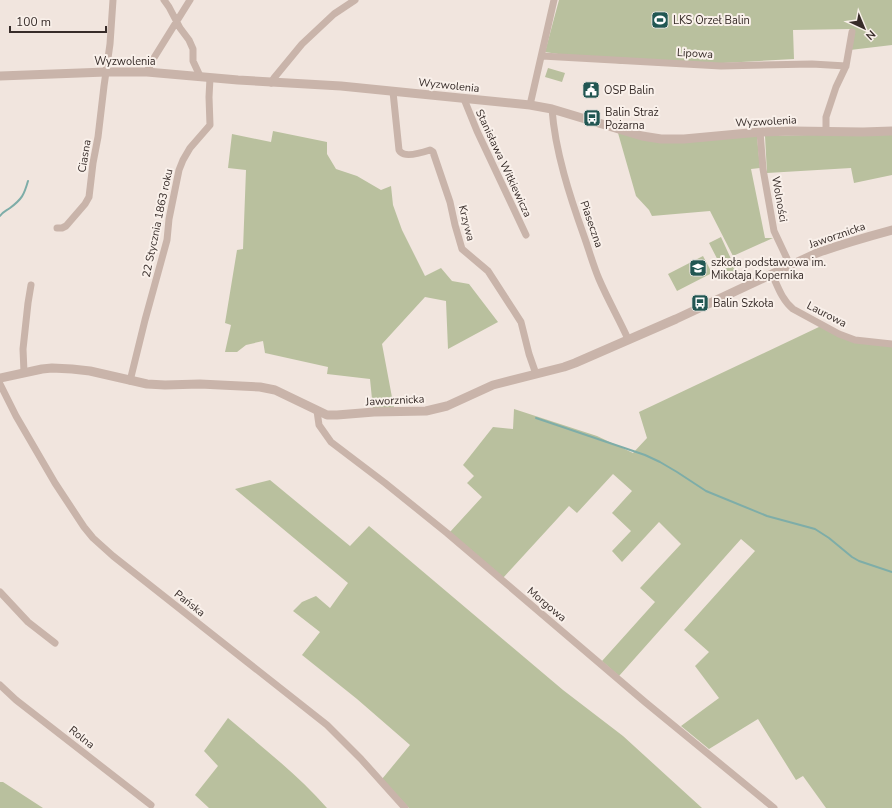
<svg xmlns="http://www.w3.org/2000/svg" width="892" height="808" viewBox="0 0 892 808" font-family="'Nunito Sans',sans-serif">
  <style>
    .green { fill: #b9c09e }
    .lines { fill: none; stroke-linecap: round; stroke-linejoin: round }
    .stream { stroke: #7eada8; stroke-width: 2 }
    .minor { stroke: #c9b4aa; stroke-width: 7 }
    .tertiary { stroke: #c9b4aa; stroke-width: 9 }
    .labels { text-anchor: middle; stroke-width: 4; stroke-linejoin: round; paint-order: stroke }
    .poi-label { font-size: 11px; fill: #372c29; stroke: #f9f0ea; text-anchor: start }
    .street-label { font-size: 11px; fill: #372c29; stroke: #f9f0ea }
  </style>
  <rect width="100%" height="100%" fill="#f1e5de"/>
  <!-- green -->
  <path class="green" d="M559,0H892V45L850,50L851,29L793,30L794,59L705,64H623L545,52Z
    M548,68L565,73L562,82L545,77Z
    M273,131L327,142V154L336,169L357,176L381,190L391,186L393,205L402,230L425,276L441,268L452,281L469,284L498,322L448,349L446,301L425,297L382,344L394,408L373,409L370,379L327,374L328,367L265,353L263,341L246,345L237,352H225L231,325L225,323L237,250L243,249L246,170L228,168L232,134L271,142Z
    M618,133L641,138L757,136L760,168L751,169L765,238H773L733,256L710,211L652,216L649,210L636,196Z
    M892,133V175L854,183L851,168L767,173L765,136Z
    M721,237L737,272L726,276L709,243Z
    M703,256L712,273L677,291L668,274Z
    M821,326L838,335L892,347V808H826L803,776L796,780L758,719L709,749L681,726L719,698L695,666L709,652L684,630L755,551L741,539L619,676L602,661L655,602L640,588L681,544L659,522L622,562L612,551L631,531L612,513L632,491L613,474L577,513L569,506L503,578L450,532L482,497L467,483L474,476L463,465L493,427L513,429L514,409L597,436L633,453L647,438L639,412Z
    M270,480L350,546L369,526L563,690L623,736L702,808H409L382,779L410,745L357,699L302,655L320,632L293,611L302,602L316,596L330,608L348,583L235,489Z
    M228,718C262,747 298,775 327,808H209L195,795L218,766L204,751Z
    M0,782H3L43,808H0Z"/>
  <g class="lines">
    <!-- stream -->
    <path class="stream" d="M0,216C4,211 6,211 10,208C22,199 24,195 28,181
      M536,418L645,455L660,462L677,472L706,491L767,516L815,529L829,538L852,557L859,561L892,572"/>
    <!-- minor -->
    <path class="minor" d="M164,0L169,7L180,28L189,40L193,49V61L200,76
      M542,56L721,66L812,64L846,66
      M147,72L152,61L190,0
      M271,83L274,78L302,44L334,14L355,0
      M393,92L399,150C400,152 401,153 404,154C410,156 424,152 430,150L433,152L450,202L455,225L462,249L488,271L521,322L529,354L536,374
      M464,99L477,131L526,235
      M530,105L554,0
      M552,109C555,151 570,197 584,236C589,250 593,265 599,279C608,300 619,319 628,339
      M826,131V117L836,87L846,66L852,32
      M760,132L763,169L774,231L790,265
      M57,228H62L66,226L85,204L89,197L93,163L98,137L104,86L110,44L113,0
      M772,274C778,287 782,300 793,309L839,334L855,340L892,344
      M24,372L23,349L28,303L31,285
      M130,381L145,320L167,240L169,219L179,170L183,160L190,148L210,125L209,97L210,78
      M0,384L16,416L55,483L84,527L93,538L113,556L327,725L361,759L405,808
      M317,411L319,425L331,442L385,483L447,533L645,702L774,808
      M0,592L28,622L55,643
      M0,685L16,700L151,805"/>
    <!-- tertiary -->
    <path class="tertiary" d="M0,76L106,72H147L238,80L341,86L530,105L552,109L642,136L661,139H684L760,132L793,131L863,132L892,131
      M0,378L42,369L52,368L72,369L90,371L147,384L165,385L200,384L260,387L275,390L327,415H337L374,412L426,411L447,406L493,385L564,367L575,363L676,319L817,253C842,244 866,237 892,230"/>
  </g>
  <!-- icons -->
  <defs>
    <symbol id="stadium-square" viewBox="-11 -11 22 22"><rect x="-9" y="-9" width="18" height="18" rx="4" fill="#215652" stroke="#f9f0ea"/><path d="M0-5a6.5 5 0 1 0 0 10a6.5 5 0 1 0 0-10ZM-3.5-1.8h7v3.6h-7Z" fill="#fff"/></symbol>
    <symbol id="civic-square" viewBox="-11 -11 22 22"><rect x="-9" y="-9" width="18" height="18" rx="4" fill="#215652" stroke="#f9f0ea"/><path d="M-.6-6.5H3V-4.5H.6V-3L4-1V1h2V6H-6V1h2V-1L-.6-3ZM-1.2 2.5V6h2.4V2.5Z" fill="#fff"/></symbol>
    <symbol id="bus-square" viewBox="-11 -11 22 22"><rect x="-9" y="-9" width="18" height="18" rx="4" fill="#215652" stroke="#f9f0ea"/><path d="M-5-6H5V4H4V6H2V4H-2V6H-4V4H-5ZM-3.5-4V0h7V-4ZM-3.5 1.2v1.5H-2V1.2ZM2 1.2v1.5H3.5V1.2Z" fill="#fff"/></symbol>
    <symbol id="school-square" viewBox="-11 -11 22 22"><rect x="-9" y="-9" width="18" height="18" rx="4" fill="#215652" stroke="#f9f0ea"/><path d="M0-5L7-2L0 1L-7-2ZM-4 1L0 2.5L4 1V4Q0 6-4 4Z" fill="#fff"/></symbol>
  </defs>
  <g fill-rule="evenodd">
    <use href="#stadium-square" x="650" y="10" width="20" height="20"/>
    <use href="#civic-square" x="581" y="80" width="20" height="20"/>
    <use href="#bus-square" x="582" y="108" width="20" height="20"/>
    <use href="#school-square" x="688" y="258" width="20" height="20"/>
    <use href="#bus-square" x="690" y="293" width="20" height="20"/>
  </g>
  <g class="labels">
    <!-- poi labels -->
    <g class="poi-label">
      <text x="673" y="24">LKS Orzeł Balin</text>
      <text x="604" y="94">OSP Balin</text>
      <text x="605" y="116">Balin Straż<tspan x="605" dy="13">Pożarna</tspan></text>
      <text x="711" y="266">szkoła podstawowa im.<tspan x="711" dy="13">Mikołaja Kopernika</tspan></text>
      <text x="713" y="307">Balin Szkoła</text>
    </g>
    <!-- street labels -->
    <g class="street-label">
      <text transform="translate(695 53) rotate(3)" y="4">Lipowa</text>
      <text x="125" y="65">Wyzwolenia</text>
      <text transform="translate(449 85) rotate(6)" y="4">Wyzwolenia</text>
      <text transform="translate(766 121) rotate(-3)" y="4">Wyzwolenia</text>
      <text transform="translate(84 156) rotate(-81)" y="4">Ciasna</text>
      <text transform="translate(504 163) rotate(65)" y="4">Stanisława Witkiewicza</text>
      <text transform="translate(780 199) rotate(80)" y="4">Wolności</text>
      <text transform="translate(157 223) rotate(-78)" y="4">22 Stycznia 1863 roku</text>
      <text transform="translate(467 223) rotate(76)" y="4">Krzywa</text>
      <text transform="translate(592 224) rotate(71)" y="4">Piaseczna</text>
      <text transform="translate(837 235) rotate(-19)" y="4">Jaworznicka</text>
      <text transform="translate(827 314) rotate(27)" y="4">Laurowa</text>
      <text transform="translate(395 400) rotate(-3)" y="4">Jaworznicka</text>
      <text transform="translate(190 603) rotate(38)" y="4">Pańska</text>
      <text transform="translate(547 604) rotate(40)" y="4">Morgowa</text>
      <text transform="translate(82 737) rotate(38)" y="4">Rolna</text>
    </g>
  </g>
  <!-- north arrow -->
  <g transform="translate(864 28) rotate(136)" stroke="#f9f0ea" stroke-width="3" paint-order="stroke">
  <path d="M0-3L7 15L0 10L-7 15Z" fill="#372c29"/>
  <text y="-6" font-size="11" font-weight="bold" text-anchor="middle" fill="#372c29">N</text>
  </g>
  <!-- scale -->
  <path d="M10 26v6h96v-6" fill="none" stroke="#372c29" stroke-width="2"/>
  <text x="16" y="26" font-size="12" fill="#372c29" stroke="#f9f0ea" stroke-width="3" paint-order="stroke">100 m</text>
</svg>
